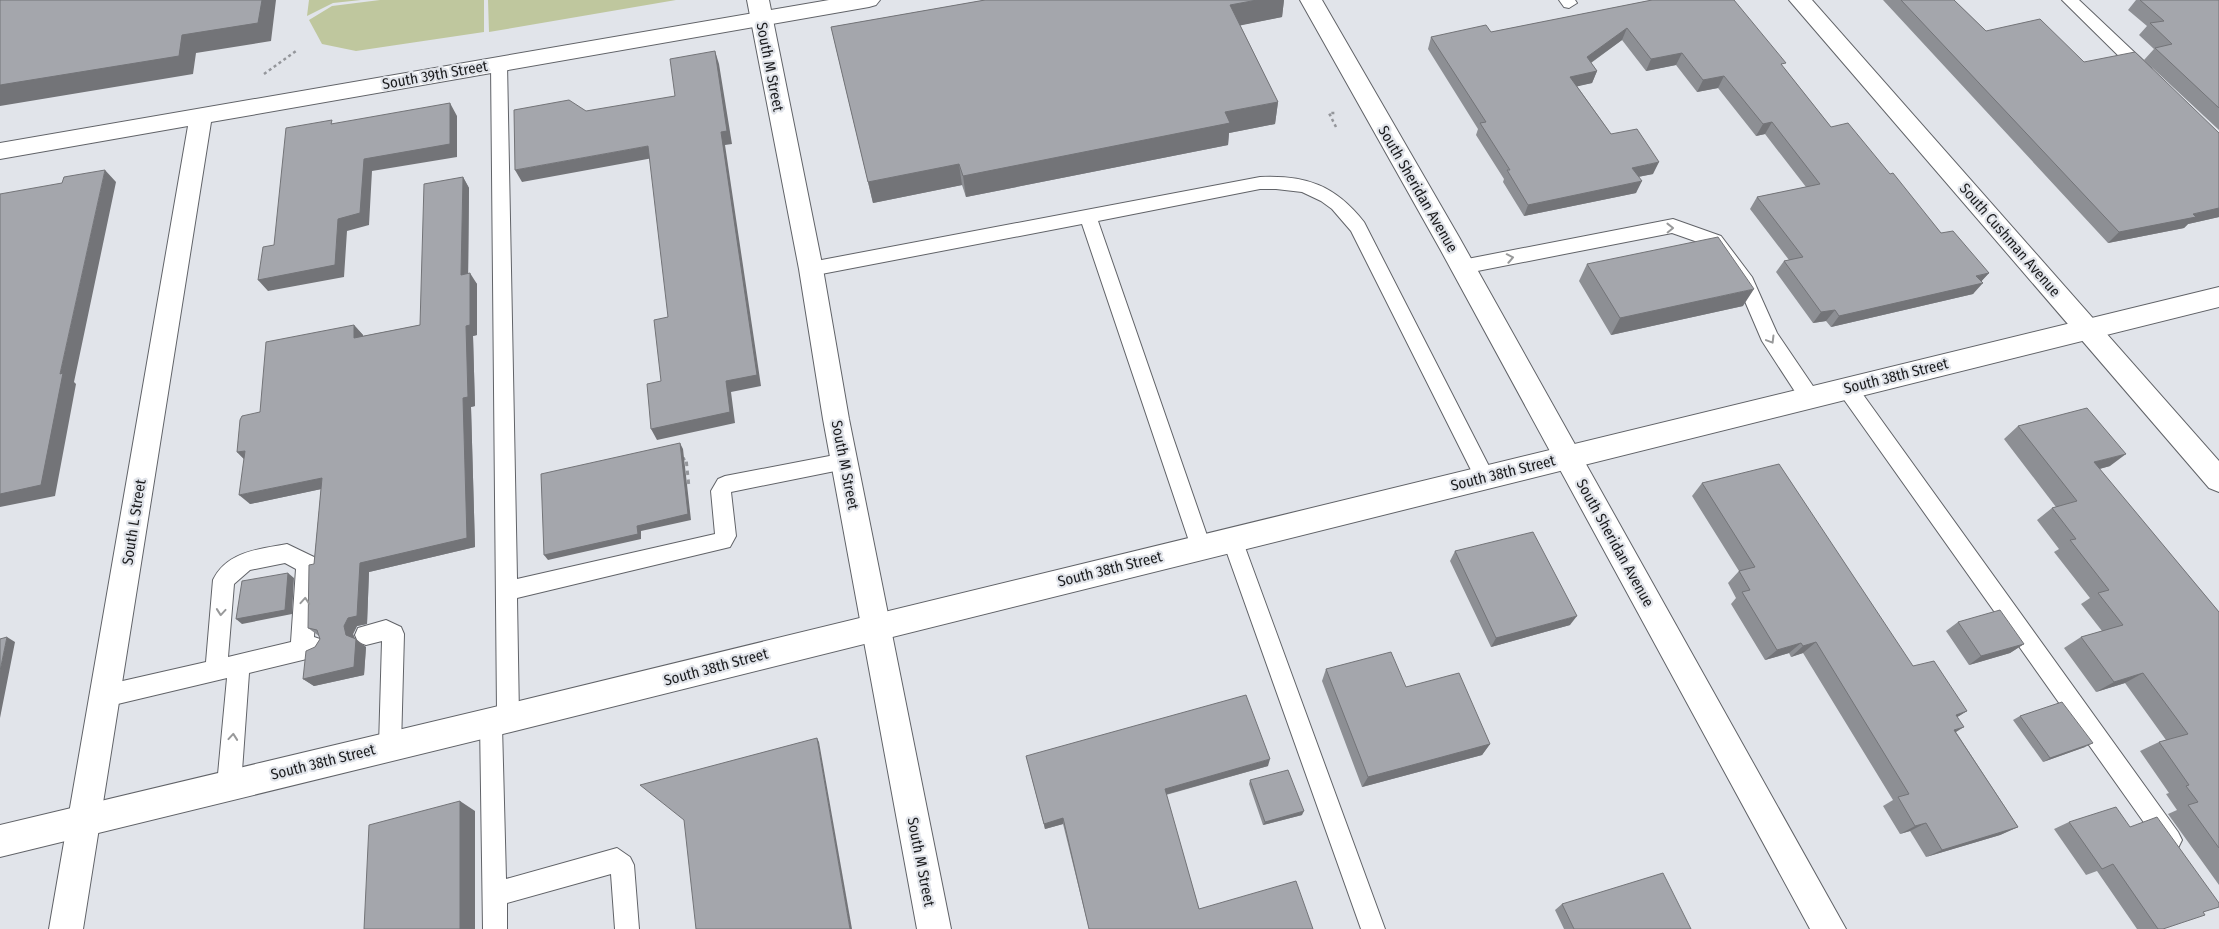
<svg xmlns="http://www.w3.org/2000/svg" width="2219" height="929" viewBox="0 0 2219 929" font-family="'Fira Sans Condensed',sans-serif">
  <style>
    .green { fill: #bfc79e }
    .lines { fill: none; stroke-linecap: round; stroke-linejoin: round }
    .service-casing { stroke: #616368; stroke-width: 2 }
    .minor-casing { stroke: #616368; stroke-width: 2 }
    .tertiary-casing { stroke: #616368; stroke-width: 2 }
    .primary-casing { stroke: #616368; stroke-width: 2 }
    .path-far1 { stroke: #94969b; stroke-width: 2.5; stroke-dasharray: 3 3; stroke-linecap: butt }
    .path { stroke: #94969b; stroke-width: 3; stroke-dasharray: 4.5 4.5; stroke-linecap: butt }
    .service { fill: #fff; fill-rule: evenodd }
    .minor { fill: #fff; fill-rule: evenodd }
    .tertiary { fill: #fff; fill-rule: evenodd }
    .primary { fill: #fff; fill-rule: evenodd }
    .wall { fill: #8d8f94 }
    .shaded-wall { fill: #737478 }
    .building { fill: #a4a6ac; stroke: #737478 }
    .oneway { stroke: #98999a }
    .labels { text-anchor: middle; stroke-width: 4.5; stroke-linejoin: round; paint-order: stroke }
    .street-label { font-size: 15px; fill: #1b1c1e; stroke: #e1e4ea }
  </style>
  <rect width="100%" height="100%" fill="#e1e4ea"/>
  <!-- green -->
  <path class="green" d="M309,0H361L333,3L307,16Z
    M380,0H484V32L356,51L322,44L309,20L332,6Z
    M488,0H676L489,32Z"/>
  <g class="lines">
    <defs>
      <path id="service" d="M1559,0H1575L1577,3L1569,8L1564,7Z
        M2062,0H2079L2151,68L2153,72L2151,76H2139Z
        M499,59L505,60L507,64L517,579L715,534L711,491L718,479L725,476L845,453L852,455L855,461L852,467L845,469L731,492L736,536L730,547L517,598L519,717L516,725L508,728L502,726L506,879L617,848L630,857L634,865L639,929H615L611,874L507,903V929H483L480,721L483,713L491,710L497,712L491,64L493,60Z
        M1260,177C1306,175 1335,185 1364,222L1492,472L1495,478L1492,484L1485,487L1478,484L1351,231L1332,209L1321,201L1302,192L1276,189H1260L1098,221L1211,547L1208,554L1201,556L1194,554L1191,547L1082,224L811,276L805,274L802,269L805,264L811,262Z
        M1673,219L1721,236L1752,277L1777,333L1817,392L1820,398L1817,404L1810,406L1803,404L1762,341L1738,285L1709,246L1672,233L1462,274L1456,272L1453,267L1456,262L1462,260Z
        M1847,380L1854,382L2178,832L2182,840L2178,848L2170,852L2162,848L1840,394L1837,388L1840,382Z
        M1232,530L1239,533L1242,539L1385,929H1361L1222,539L1225,533Z
        M287,544L314,557L318,564L314,637L323,640L326,647L323,654L315,657L249,673L241,785L237,793L229,796L221,793L217,785L227,678L105,707L97,703L94,696L97,689L105,685L206,662L213,580C227,551 260,549 287,544ZM285,563L296,569L291,642L228,657L234,584L250,570Z
        M386,620L401,627L404,634L401,746L398,754L390,757L382,754L379,746L382,641L366,645L358,642L355,635L358,628Z"/>
      <path id="minor" d="M829,0H880L876,5L869,7L211,122L83,929H49L188,126L0,159V143Z
        M1300,0H1322L1459,237L1846,929H1810L1440,249Z
        M1789,0H1812L2219,461V492L2209,488Z"/>
      <path id="tertiary" d="M747,0H769L823,269L849,419L951,929H917L823,419L799,269Z"/>
      <path id="primary" d="M2219,287V307L511,732L0,857V825L511,703Z"/>
    </defs>
    <!-- service casing -->
    <use href="#service" class="service-casing"/>
    <!-- minor casing -->
    <use href="#minor" class="minor-casing"/>
    <!-- tertiary casing -->
    <use href="#tertiary" class="tertiary-casing"/>
    <!-- primary casing -->
    <use href="#primary" class="primary-casing"/>
    <!-- path-far1 -->
    <path class="path-far1" d="M264,74L296,51
      M1336,127L1329,113H1337"/>
    <!-- path -->
    <path class="path" d="M681,460L686,458L689,487"/>
    <!-- service -->
    <use href="#service" class="service"/>
    <!-- minor -->
    <use href="#minor" class="minor"/>
    <!-- tertiary -->
    <use href="#tertiary" class="tertiary"/>
    <!-- primary -->
    <use href="#primary" class="primary"/>
  </g>
  <!-- wall -->
  <path class="wall" d="M985,0H1284L1282,17L1240,25L1278,102L1275,124L1229,133L1228,145L966,197L962,185L873,203L831,27Z
    M1652,0L1784,68L1831,127L1890,174L1941,233L1989,273L1981,281L1973,294L1831,327L1826,321L1813,323L1776,272L1784,261L1789,260L1750,209L1757,197L1806,187L1765,134L1756,136L1718,88L1697,92L1676,65L1646,71L1622,40L1591,63L1597,71L1592,83L1577,86L1611,134L1653,174L1638,177L1636,193L1524,216L1503,182L1504,179L1476,135L1478,129L1428,49L1431,37L1491,32Z
    M1883,0H1954L1986,31L2084,62L2219,133V217L2188,224L2184,228L2108,243Z
    M2136,0H2219V130L2144,60L2154,49L2139,35L2147,26L2128,10Z
    M463,177L469,188L468,274L477,284V335L473,336L475,406L471,407L475,547L369,572L367,624L357,626L353,634L355,639L366,647L364,675L314,686L303,679L315,647L320,639L319,636L308,628L321,489L250,504L244,459L237,452L260,412L354,325L363,335V336L420,325Z
    M1587,264L1743,306L1611,335L1579,281Z
    M2018,426L2110,466L2099,469L2219,612V885L2168,814L2177,810L2166,794L2169,793L2140,751L2159,742L2166,740L2125,683L2096,692L2064,648L2081,637L2102,631L2081,604L2090,598L2054,552L2059,549L2037,520L2052,508L2056,507L2004,439Z
    M1702,483L1913,666L1967,711L1957,717L1956,732L2018,827L2000,835L1926,857L1910,831L1900,834L1883,806L1893,800L1803,653L1791,657L1789,653L1765,660L1731,604L1736,598L1728,583L1739,571L1692,496Z
    M1455,551L1570,625L1491,647L1450,561Z
    M1958,622L2024,644L2010,653L1969,665L1946,631Z
    M1326,669L1406,687L1490,744L1482,755L1362,787L1322,681Z
    M2020,716L2085,747L2043,762L2013,720Z
    M1026,756L1268,766L1166,795L1199,909L1313,929H1089L1063,824L1045,829Z
    M1250,780L1302,815L1263,825L1249,784Z
    M2069,822L2130,827L2203,912L2163,929H2137L2097,871L2086,875L2054,829Z
    M1562,904L1691,929H1564L1555,910Z"/>
  <!-- shaded-wall -->
  <path class="shaded-wall" d="M262,0H276L271,41L196,53L193,74L0,106V85Z
    M1257,0H1284L1282,17L1228,28L1230,5Z
    M1627,28L1622,40L1582,69L1587,57Z
    M715,51L719,64L732,144L725,145L761,386L731,392L735,423L657,440L651,429L726,381L721,132Z
    M1682,53L1676,65L1646,71L1651,59Z
    M1597,71L1592,83L1566,89L1570,77Z
    M1724,76L1718,88L1697,92L1703,80Z
    M1278,102L1275,124L1229,133L1228,145L966,197L963,176L1225,112Z
    M450,103L457,116V157L372,171L369,225L347,231L344,277L268,291L258,280L338,219L364,159Z
    M1772,122L1765,134L1756,136L1763,124Z
    M648,146L653,158L522,182L515,170Z
    M1659,162L1653,174L1627,179L1632,168Z
    M959,164L962,185L873,203L868,182Z
    M105,170L116,182L74,382L76,384L55,496L0,507V494L60,374Z
    M463,177L469,188L468,286L461,275Z
    M1642,181L1636,193L1524,216L1528,205Z
    M2219,208V217L2188,224L2184,228L2108,243L2119,232Z
    M470,273L477,284V335L473,336L475,406L471,407L475,547L369,572L367,624L357,626L353,634L356,641V639L366,647L364,675L314,686L303,679L346,635L344,626L360,563L463,398L466,326Z
    M1989,273L1979,284L1983,283L1973,294L1831,327L1839,316Z
    M1754,289L1743,306L1611,335L1620,318Z
    M1835,310L1826,321L1813,323L1821,312Z
    M354,325L363,335L362,348L354,338Z
    M680,443L683,449L691,520L641,531V539L548,560L544,555L637,526Z
    M245,451L247,462L237,452Z
    M2126,454L2110,466L2078,475L2094,462Z
    M322,478L331,487L250,504L239,495Z
    M288,573L294,578L292,614L242,624L236,619Z
    M1577,616L1570,625L1491,647L1496,638Z
    M7,637L15,642L0,718V671Z
    M1816,642L1803,653L1791,657L1803,646Z
    M1801,643L1789,653L1765,660L1777,650Z
    M2024,644L2010,653L1969,665L1981,656Z
    M2143,673L2125,683L2096,692L2114,682Z
    M1967,711L1951,721L1956,715Z
    M1964,727L1948,737L1954,730Z
    M817,738L819,742L852,929H850Z
    M2093,743L2085,747L2043,762L2050,758Z
    M1490,744L1482,755L1362,787L1368,777Z
    M1270,759L1268,766L1164,795L1165,789Z
    M460,801L475,811V929H460Z
    M1304,811L1302,815L1263,825L1265,822Z
    M1063,818V824L1045,829L1044,824Z
    M1926,823L1910,831L1900,834L1915,826Z
    M2018,827L2000,835L1926,857L1942,850Z"/>
  <!-- building -->
  <path class="building" d="M0,0H262L258,23L182,35L179,56L0,85Z
    M985,0H1257L1230,5L1278,102L1225,112L1230,123L963,176L959,164L868,182L831,27Z
    M1652,0H1734L1786,63L1781,64L1831,127L1848,123L1890,174L1893,173L1941,233L1953,231L1989,273L1976,276L1983,283L1839,316L1835,310L1821,312L1784,261L1803,257L1757,197L1820,184L1772,122L1763,124L1724,76L1703,80L1682,53L1651,59L1627,28L1587,57L1597,71L1570,77L1611,134L1637,129L1659,162L1632,168L1642,181L1528,205L1507,170H1510L1480,123L1486,122L1431,37L1486,25L1491,32Z
    M1901,0H1954L1986,31L2040,19L2084,62L2135,52L2219,133V208L2193,214L2196,217L2119,232Z
    M2140,0H2219V108L2155,48L2172,44L2150,23L2164,21Z
    M715,51L727,131L721,132L757,375L726,381L730,412L651,429L647,384L661,381L654,320L668,317L648,146L515,170L514,110L569,100L586,111L675,96L670,59Z
    M450,103V144L364,159L360,213L338,219L335,265L258,280L263,247L274,245L286,128L332,120L331,124Z
    M105,170L60,374L63,373L41,485L0,494V194L62,183L64,177Z
    M463,177L461,275L470,273V325L466,326L468,397L463,398L467,538L360,563L357,616L348,618L344,626L346,635L356,639L354,667L303,679L306,651L315,647L320,639L317,630L308,628L309,565L314,564L322,478L239,495L245,451L237,452L240,420L242,416L260,412L266,342L354,325V338L420,325L424,184Z
    M1718,237L1754,289L1620,318L1587,264Z
    M2087,408L2126,454L2094,462L2219,612V848L2188,805L2198,802L2186,786L2189,785L2159,742L2188,734L2143,673L2114,682L2081,637L2123,625L2098,593L2109,590L2070,540L2076,539L2052,508L2077,501L2018,426Z
    M680,443L688,514L637,526L638,534L544,555L541,474Z
    M1779,464L1913,666L1934,661L1967,711L1956,715L1964,727L1954,730L2018,827L1942,850L1926,823L1915,826L1898,797L1909,794L1816,642L1803,646L1801,643L1777,650L1742,592L1750,590L1739,571L1755,567L1702,483Z
    M1533,532L1577,616L1496,638L1455,551Z
    M288,573L285,610L236,619L242,581Z
    M2000,610L2024,644L1981,656L1958,622Z
    M7,637L0,671V639Z
    M1391,652L1406,687L1459,673L1490,744L1368,777L1326,669Z
    M1246,695L1270,759L1165,789L1199,909L1296,881L1313,929H1089L1063,818L1044,824L1026,756Z
    M2062,702L2093,743L2050,758L2020,716Z
    M817,738L850,929H696L684,820L640,785Z
    M1288,770L1304,811L1265,822L1250,780Z
    M460,801V929H364L369,825Z
    M2116,807L2130,827L2157,817L2219,903V907L2203,912L2205,915L2163,929H2158L2113,864L2102,869L2069,822Z
    M1663,873L1691,929H1574L1562,904Z"/>
  <!-- one-way arrows -->
  <defs><path id="oneway-chevron" d="M-2-3.5L2.5 0L-2 3.5" fill="none" stroke-width="1.6" stroke-linecap="round" stroke-linejoin="round" transform="scale(1.25)"/></defs>
  <g class="oneway">
    <use href="#oneway-chevron" transform="translate(1670 228) rotate(-1)"/>
    <use href="#oneway-chevron" transform="translate(1510 258) rotate(-11)"/>
    <use href="#oneway-chevron" transform="translate(1771 340) rotate(59)"/>
    <use href="#oneway-chevron" transform="translate(305 601) rotate(-86)"/>
    <use href="#oneway-chevron" transform="translate(221 612) rotate(95)"/>
    <use href="#oneway-chevron" transform="translate(233 737) rotate(-85)"/>
  </g>
  <g class="labels">
    <!-- street labels -->
    <g class="street-label">
      <text transform="translate(770 67) rotate(79)" y="5">South M Street</text>
      <text transform="translate(435 75) rotate(-10)" y="5">South 39th Street</text>
      <text transform="translate(1418 189) rotate(60)" y="5">South Sheridan Avenue</text>
      <text transform="translate(2010 240) rotate(49)" y="5">South Cushman Avenue</text>
      <text transform="translate(1896 376) rotate(-14)" y="5">South 38th Street</text>
      <text transform="translate(845 465) rotate(79)" y="5">South M Street</text>
      <text transform="translate(1503 473) rotate(-14)" y="5">South 38th Street</text>
      <text transform="translate(134 522) rotate(-81)" y="5">South L Street</text>
      <text transform="translate(1615 543) rotate(61)" y="5">South Sheridan Avenue</text>
      <text transform="translate(1110 569) rotate(-14)" y="5">South 38th Street</text>
      <text transform="translate(716 667) rotate(-15)" y="5">South 38th Street</text>
      <text transform="translate(323 762) rotate(-14)" y="5">South 38th Street</text>
      <text transform="translate(921 862) rotate(79)" y="5">South M Street</text>
    </g>
  </g>
</svg>
